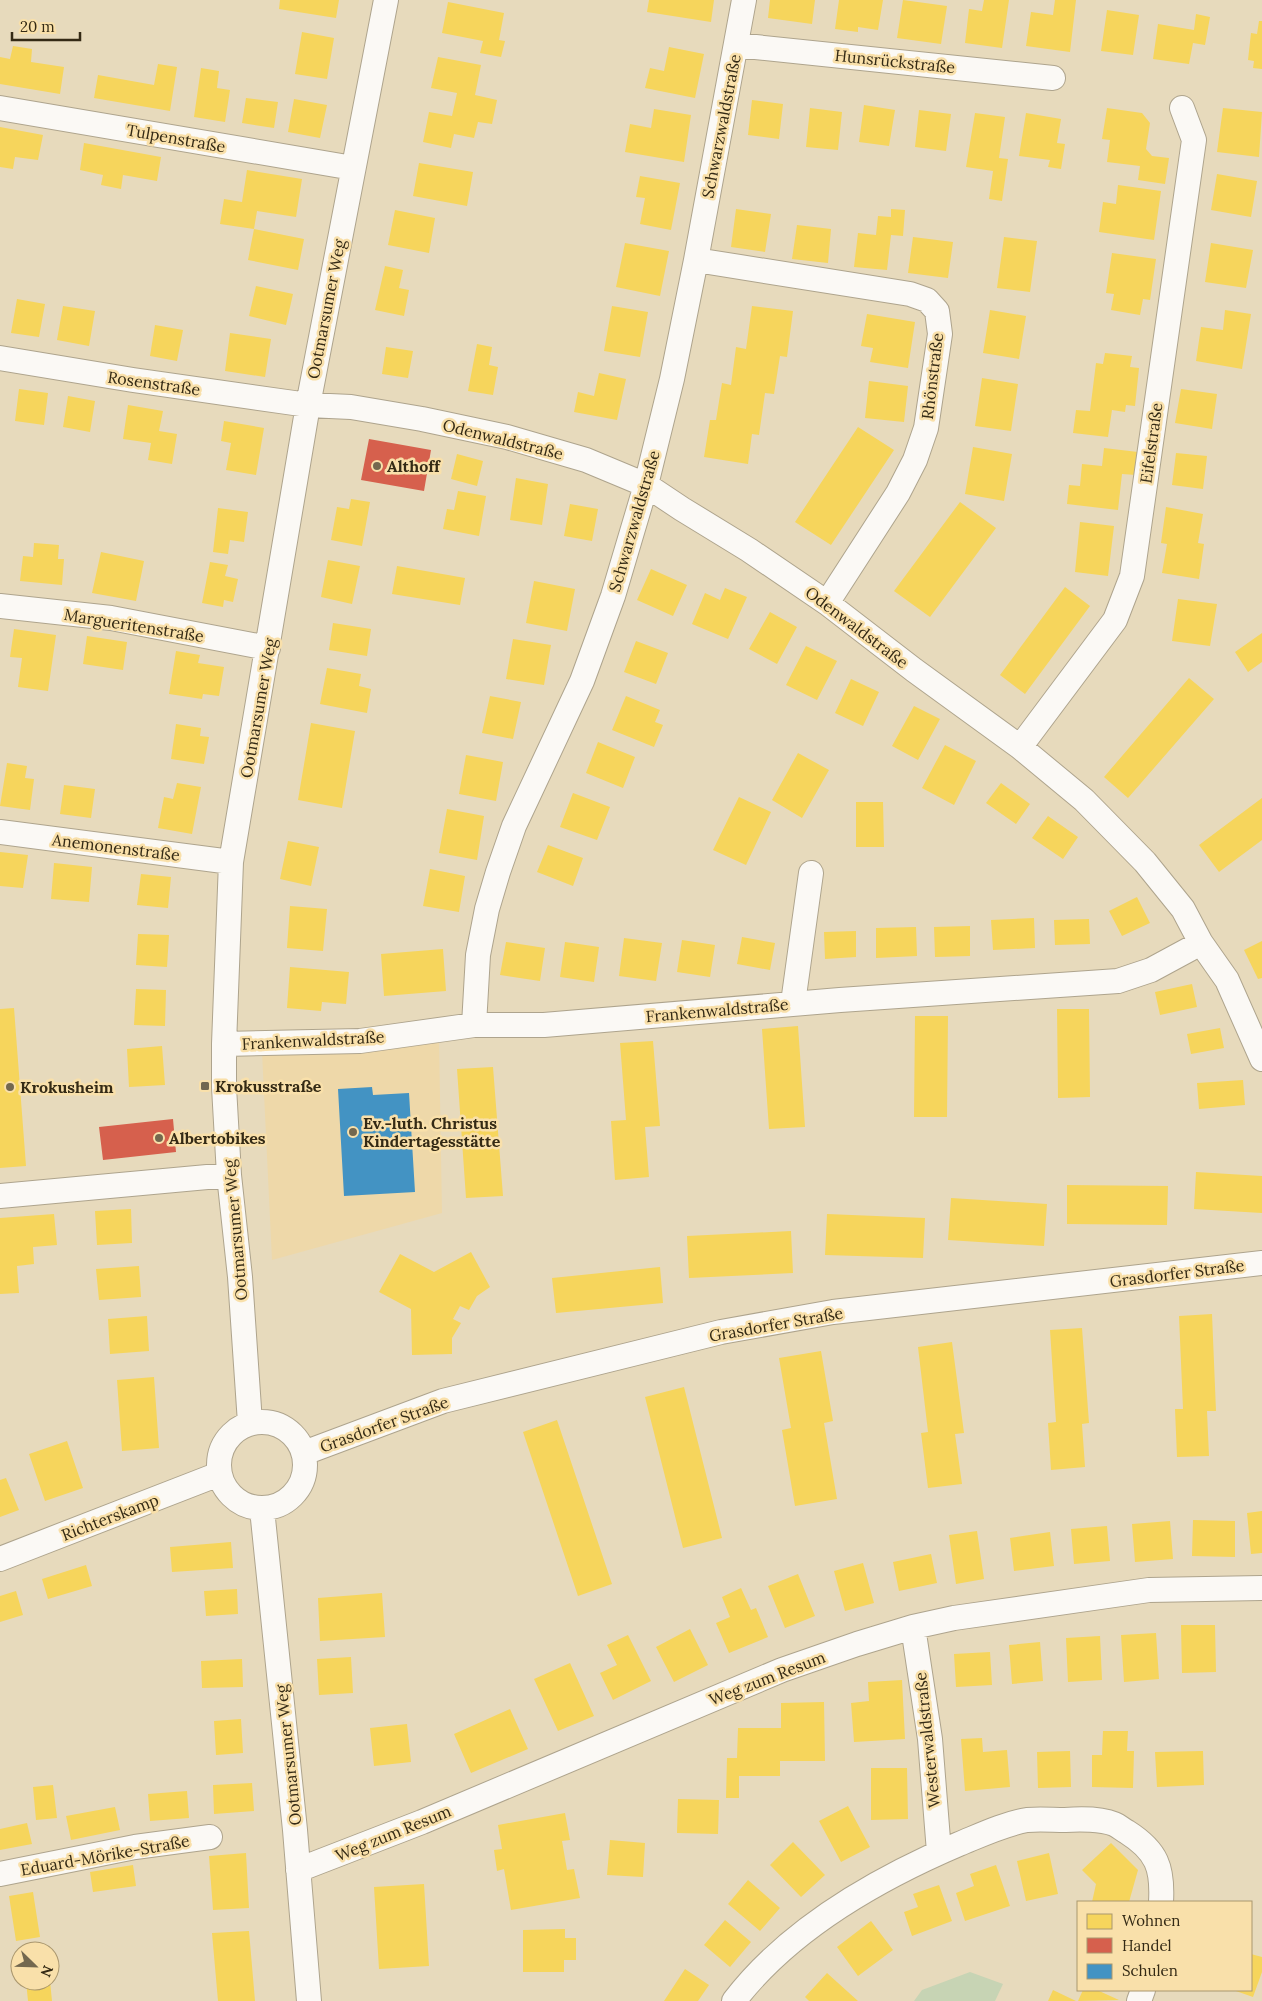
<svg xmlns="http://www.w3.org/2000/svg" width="1262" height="2001" viewBox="0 0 1262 2001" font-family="Lora,serif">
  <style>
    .built { fill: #eed8a9 }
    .green { fill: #c7d4b4 }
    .homes { fill: #f6d55c }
    .shops { fill: #d6604d }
    .schools { fill: #4393c3 }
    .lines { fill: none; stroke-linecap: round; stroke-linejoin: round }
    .minor-casing { stroke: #aea48d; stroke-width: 26 }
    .minor { stroke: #fbf9f5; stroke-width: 24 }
    .poi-dot { fill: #73684f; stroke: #f9e0aa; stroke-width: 2 }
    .labels { text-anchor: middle; stroke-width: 5; stroke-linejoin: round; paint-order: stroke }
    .street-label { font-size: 16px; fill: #342a15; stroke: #f9e0aa }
    .poi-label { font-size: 16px; font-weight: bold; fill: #342a15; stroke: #f9e0aa; text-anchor: start }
  </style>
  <rect width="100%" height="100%" fill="#e7dabc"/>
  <!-- built -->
  <path class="built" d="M439,1039L442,1213L272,1260L262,1052Z"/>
  <!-- green -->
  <path class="green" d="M970,1972L1003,1984L995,2001H914L922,1990Z"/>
  <!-- homes -->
  <path class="homes" d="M280,0H339L336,18L279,9Z
    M649,0H714L711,22L647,12Z
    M770,0H815L812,24L768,18Z
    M839,0H883L878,30L858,27V32L835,29Z
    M903,0L947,6L941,44L897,38Z
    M984,0H1009L1002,48L965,43L969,9L982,11Z
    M1055,0H1076L1070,52L1026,46L1031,12L1053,15Z
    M448,2L504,13L499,40L505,41L501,57L480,53L483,41L442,33Z
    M1107,10L1139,15L1133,55L1101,51Z
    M1196,14L1210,17L1205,45L1193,43L1189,64L1153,59L1158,24L1194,30Z
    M1259,21H1262V69L1253,68L1254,61L1248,60L1251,33L1257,34Z
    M302,32L334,38L327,79L295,74Z
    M13,46L32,49L31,62L64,67L60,94L0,84V57L10,59Z
    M669,47L704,54L695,98L645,88L650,68L664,71Z
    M438,57L481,65L475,95L497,100L492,124L478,122L474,138L454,134L451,148L423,142L429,112L452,116L457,93L431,88Z
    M158,64L177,67L170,111L94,98L98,75L154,85Z
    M201,68L219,71L217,88L230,90L225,122L194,117Z
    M246,98L278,102L274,128L242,123Z
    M294,99L327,105L320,138L288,132Z
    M752,100L783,104L779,139L748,135Z
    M864,105L895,110L889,146L859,142Z
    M810,108L842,112L838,150L806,147Z
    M1107,108L1142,113L1150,123L1146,149L1152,156L1169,158L1165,184L1138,180L1140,166L1107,162L1110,140L1102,139Z
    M1223,108L1262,112L1259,157L1217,152Z
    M654,109L691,115L684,162L625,152L630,124L651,128Z
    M919,110L951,114L946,151L915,147Z
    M975,113L1005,117L999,158L1008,159L1002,201L989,199L993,171L966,167Z
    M1026,113L1061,119L1057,143L1065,144L1061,169L1048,167L1050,160L1019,156Z
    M0,127L43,135L38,160L15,157L13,169L0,167Z
    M84,143L161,157L157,181L123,175L121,189L101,185L103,175L80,170Z
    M419,163L473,172L467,206L413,196Z
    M247,170L302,179L296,217L257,211L254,229L220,224L224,199L242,202Z
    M1217,174L1257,181L1251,217L1211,210Z
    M640,176L680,183L671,230L640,224L645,198L636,197Z
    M1118,185L1161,191L1154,240L1099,232L1103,202L1116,204Z
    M736,209L771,214L765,252L731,247Z
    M891,209L905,210L903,236L891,235L887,270L854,267L858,233L876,235L878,216L891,217Z
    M395,210L435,218L429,253L388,245Z
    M797,225L831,229L828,263L792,259Z
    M254,229L304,239L298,270L248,260Z
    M913,237L953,242L948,278L908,273Z
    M1004,237L1037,241L1030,292L997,288Z
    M625,243L669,251L660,296L616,287Z
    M1211,243L1253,250L1246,288L1205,282Z
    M1112,253L1156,259L1150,300L1143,299L1140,315L1111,310L1114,294L1106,293Z
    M385,266L403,270L399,288L409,290L404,316L375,310Z
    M256,286L293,294L286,325L249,316Z
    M17,299L45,304L39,337L11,333Z
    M63,306L95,311L89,346L57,340Z
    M612,306L648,312L640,357L604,351Z
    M752,306L793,311L787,357L780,356L774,394L765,393L759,435L752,434L748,464L704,457L710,420H716L722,383L731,385L736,347L746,349Z
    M990,310L1026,316L1019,359L983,353Z
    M1225,310L1251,314L1242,369L1196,361L1201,327L1223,330Z
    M867,314L915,322L908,368L870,362L873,348L861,346Z
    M155,325L183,330L177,361L150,356Z
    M230,333L271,339L265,377L225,371Z
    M477,344L492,347L489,365L498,367L493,395L468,391Z
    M386,347L413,351L408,378L382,374Z
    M1105,353L1132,356L1130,367L1139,368L1135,406L1126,405L1125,412L1112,410L1108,437L1073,433L1076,410L1090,411L1096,363L1103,364Z
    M599,373L626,379L617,420L574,412L578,392L594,396Z
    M982,378L1018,384L1011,431L975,426Z
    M869,381L908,386L904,422L865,418Z
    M19,389L48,393L44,425L15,421Z
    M1181,389L1217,394L1212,429L1175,423Z
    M68,396L95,401L90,432L63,427Z
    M128,405L163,411L159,431L177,434L172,464L148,460L151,443L123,439Z
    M224,421L264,428L256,475L226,470L231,443L221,441Z
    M858,427L894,450L831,545L795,522Z
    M973,447L1012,454L1004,501L965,494Z
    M1104,448L1138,452L1136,475L1122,474L1118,510L1067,504L1069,485L1080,486L1082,464L1102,466Z
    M1176,453L1207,456L1203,489L1172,485Z
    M457,454L483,461L477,486L451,479Z
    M516,478L548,484L542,525L510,520Z
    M458,491L486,496L479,536L443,529L447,509L454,510Z
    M351,499L370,502L362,546L331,540L337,507L349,509Z
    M960,502L996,528L930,617L894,591Z
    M570,504L598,509L592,541L564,536Z
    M1166,507L1203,514L1198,543L1204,544L1199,579L1162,573L1167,544L1161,543Z
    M218,508L248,512L244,542L230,540L228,554L213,552Z
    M1080,522L1114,526L1108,576L1075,572Z
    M34,543L59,545L58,559H64L62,585L20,581L23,556L33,557Z
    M101,552L144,561L136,601L92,593Z
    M328,560L360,566L352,604L321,597Z
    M210,562L228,565L225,576L238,579L233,602L224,600L223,607L202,603Z
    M397,566L465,578L460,605L392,594Z
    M651,569L687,585L673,616L637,600Z
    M534,581L575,589L567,631L526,623Z
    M1065,587L1090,606L1025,694L1000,675Z
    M725,588L747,597L728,639L692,624L705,593L720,600Z
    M1178,599L1217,604L1210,646L1172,641Z
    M770,612L797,627L777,664L749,649Z
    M333,623L371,629L367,656L329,650Z
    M14,629L56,635L48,691L18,687L22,658L10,657Z
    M1262,633V662L1248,672L1235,652Z
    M87,636L127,642L123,670L83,664Z
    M513,639L551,645L544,685L506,679Z
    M636,641L668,653L656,684L624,672Z
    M806,646L837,661L817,700L786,685Z
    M176,651L200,655L198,663L224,667L219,696L203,694L202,699L169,694Z
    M327,668L361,674L359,686L371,689L367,713L320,704Z
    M1189,678L1214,699L1128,798L1104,777Z
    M851,679L879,692L863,726L835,713Z
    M490,696L521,702L513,739L482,733Z
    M626,696L660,710L655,722L663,725L654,747L612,730Z
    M914,706L940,719L918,760L892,746Z
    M311,723L355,731L342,808L298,800Z
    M176,724L201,728L200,736L209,737L204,764L171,759Z
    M598,742L635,757L623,788L586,773Z
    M945,745L976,761L954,805L922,788Z
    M798,753L829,770L802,818L772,800Z
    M466,755L503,762L496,801L459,794Z
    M7,763L27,766L25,778L34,779L30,810L0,806Z
    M177,783L201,787L192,834L158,828L164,797L173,799Z
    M1001,783L1030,804L1016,824L986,803Z
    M64,785L95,789L91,818L60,814Z
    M573,793L610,807L597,840L560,827Z
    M739,797L771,812L746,865L713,850Z
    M1262,798V840L1219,872L1199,845Z
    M856,802H883L884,847H856Z
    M447,809L484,816L477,860L439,853Z
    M1048,816L1078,837L1063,859L1032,838Z
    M288,841L319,847L311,886L280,879Z
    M548,845L583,858L573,886L537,872Z
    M0,852L28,855L23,888L0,886Z
    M54,863L92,867L89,902L51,899Z
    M430,869L465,876L459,912L423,906Z
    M141,874L171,877L168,908L137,905Z
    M1137,897L1150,923L1122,936L1109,911Z
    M290,906L327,909L323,951L287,948Z
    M1034,918L1035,948L993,950L991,920Z
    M1089,919L1090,944L1055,945L1054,920Z
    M970,926V956L935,957L934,927Z
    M916,927L917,956L876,958V928Z
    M856,931V957L825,959L824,932Z
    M138,934L169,935L167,967L136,965Z
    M742,937L775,943L770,970L737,964Z
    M624,938L662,943L656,981L619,976Z
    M682,940L715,945L710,977L677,972Z
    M1262,941V978L1258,979L1244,950Z
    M506,942L545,948L540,981L500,975Z
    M565,942L599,947L594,982L560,977Z
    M443,949L446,991L384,996L381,954Z
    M290,967L349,972L346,1004L322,1002L321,1011L287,1008Z
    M1192,984L1197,1007L1160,1015L1155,992Z
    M136,989L166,990L165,1026L134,1025Z
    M14,1008L26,1166L0,1168V1009Z
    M1057,1009H1089L1090,1097L1058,1098Z
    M915,1016H948L947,1117H914Z
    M798,1026L805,1127L769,1129L762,1029Z
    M1220,1028L1224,1048L1191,1054L1187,1034Z
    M653,1041L660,1126L645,1127L649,1177L615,1180L611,1121L626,1120L620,1043Z
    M162,1046L165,1085L129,1087L127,1049Z
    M493,1067L503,1196L466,1198L457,1069Z
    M1243,1080L1245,1105L1199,1109L1197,1083Z
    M1196,1172L1262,1176V1213L1194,1209Z
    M1067,1185L1168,1186L1167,1225L1067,1224Z
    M951,1198L1047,1204L1044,1246L948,1240Z
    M131,1209L132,1243L97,1245L95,1211Z
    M54,1214L57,1245L33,1247L34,1264L17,1266L19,1293L0,1294V1218Z
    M827,1214L925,1218L923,1258L825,1255Z
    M791,1231L793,1273L689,1278L687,1236Z
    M471,1252L490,1287L477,1296L469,1310L460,1306L453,1319L461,1323L452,1338V1354L412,1355L411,1309L379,1292L400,1254L434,1272Z
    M139,1266L141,1297L99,1300L96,1269Z
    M660,1267L663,1303L556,1313L552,1278Z
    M1212,1314L1216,1411H1207L1209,1456L1177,1457L1175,1409H1183L1179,1316Z
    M147,1316L149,1351L110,1354L108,1319Z
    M1082,1328L1089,1423L1082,1424L1085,1467L1051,1470L1048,1423L1056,1422L1050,1330Z
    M952,1342L964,1433L955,1434L962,1484L928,1488L921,1433L928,1432L918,1347Z
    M821,1351L833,1421L824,1423L837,1499L795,1506L782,1430L791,1428L779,1358Z
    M154,1377L159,1448L122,1451L117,1380Z
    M684,1387L722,1538L683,1548L645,1397Z
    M557,1420L612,1584L578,1596L523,1432Z
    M67,1441L83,1488L45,1501L29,1454Z
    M6,1478L19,1510L0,1517V1480Z
    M1262,1511V1553L1251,1554L1247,1513Z
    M1193,1520L1235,1521V1557L1192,1556Z
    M1170,1521L1173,1559L1135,1562L1132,1524Z
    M1107,1526L1110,1561L1074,1564L1071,1529Z
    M977,1531L984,1579L956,1584L949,1535Z
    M1050,1532L1054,1566L1014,1571L1010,1538Z
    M231,1542L233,1568L172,1572L170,1547Z
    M931,1554L937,1583L899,1591L893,1562Z
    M863,1563L874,1603L845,1611L834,1571Z
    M86,1565L92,1586L48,1599L42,1579Z
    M798,1574L815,1616L785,1628L768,1586Z
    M741,1588L751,1610L756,1608L768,1637L729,1653L716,1623L730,1617L722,1597Z
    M237,1589L238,1614L206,1616L204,1591Z
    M16,1591L23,1615L0,1622V1596Z
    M382,1593L385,1637L320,1641L318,1598Z
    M1181,1625H1215L1216,1672L1182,1673Z
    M690,1629L708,1665L674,1682L656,1647Z
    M1156,1633L1159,1679L1124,1682L1121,1635Z
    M628,1635L651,1681L613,1700L600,1673L617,1665L607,1645Z
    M1100,1636L1102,1680L1068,1682L1066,1638Z
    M1040,1642L1043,1681L1012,1684L1009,1645Z
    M990,1652L992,1685L956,1687L954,1654Z
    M351,1657L353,1693L319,1695L317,1659Z
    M242,1659L243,1687L202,1688L201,1661Z
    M570,1663L594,1716L558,1731L534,1679Z
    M902,1680L905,1739L854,1742L851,1703L869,1701L868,1682Z
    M824,1702L825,1761H780V1776H739V1798H726L727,1758H737L738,1728H781V1703Z
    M510,1709L528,1749L471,1773L454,1734Z
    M241,1719L243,1753L216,1755L214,1721Z
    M407,1724L411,1762L374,1766L370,1728Z
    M1103,1731H1128L1127,1751H1134L1133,1788L1092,1787V1755H1102Z
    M982,1738L983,1752L1007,1750L1010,1787L965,1791L961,1739Z
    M1070,1751L1071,1787L1038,1788L1037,1752Z
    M1203,1751L1204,1785L1157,1787L1155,1752Z
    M871,1768H907L908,1819L871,1820Z
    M252,1783L254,1811L214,1814L213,1785Z
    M53,1785L57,1818L36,1820L33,1787Z
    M187,1791L189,1818L150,1821L148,1794Z
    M678,1799L719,1800L718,1834L677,1833Z
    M848,1806L870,1847L841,1862L819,1821Z
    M115,1807L120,1830L71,1840L66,1816Z
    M565,1813L570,1840L562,1841L567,1870L574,1869L580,1898L511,1910L504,1869L497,1871L494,1850L502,1849L498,1825Z
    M27,1823L32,1844L0,1850V1829Z
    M610,1840L645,1843L643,1877L607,1875Z
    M793,1842L825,1875L801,1897L770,1865Z
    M1111,1843L1138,1870L1129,1902H1092L1096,1884L1082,1870Z
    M246,1853L249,1908L213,1910L209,1856Z
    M1049,1853L1058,1894L1026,1901L1017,1861Z
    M133,1865L136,1886L93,1892L90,1872Z
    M996,1865L1010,1906L965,1921L956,1893L974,1886L970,1874Z
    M748,1880L780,1908L760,1931L728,1904Z
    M424,1884L429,1966L379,1969L374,1887Z
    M939,1885L952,1921L912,1936L904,1912L918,1907L913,1894Z
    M33,1892L40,1937L16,1941L9,1896Z
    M725,1920L751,1942L730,1967L704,1945Z
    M871,1921L893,1950L858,1976L837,1947Z
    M565,1929V1938H576V1960H564V1972H523V1930Z
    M249,1931L255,2001H218L212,1933Z
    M1251,1954L1262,1957V1972L1253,1997L1233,1990H1251Z
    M685,1969L709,1985L698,2001H664Z
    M827,1973L858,2001H809L805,1997Z
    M26,1981H50L52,2001H28Z
    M1053,1990L1076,2001H1048Z
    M1083,1990H1097L1119,2000L1078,2001Z"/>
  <!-- shops -->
  <path class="shops" d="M369,439L431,450L424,491L361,480Z
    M173,1119L176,1152L103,1160L99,1127Z"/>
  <!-- schools -->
  <path class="schools" d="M372,1087L373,1095L409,1093L415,1192L344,1196L338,1089Z"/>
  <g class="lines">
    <defs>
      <path id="minor" d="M736,45L1053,78
        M0,108L353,168
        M696,260L910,294L927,300L937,311L940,334L926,428L915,460L898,493L827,603
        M0,358L133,380L308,405L351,407L422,419L507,437L586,460L646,485L682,509L749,550L827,603L914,670L1020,747L1084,800L1145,862L1183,909L1201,943L1227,980L1262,1059
        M0,606L111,618L268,648
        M1020,747L1115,620L1132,576L1194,140L1182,108
        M0,832L231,862
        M793,1003L811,873
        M474,1025L478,955L487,909L498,872L514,826L582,681L613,596L646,485L672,379L696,260L744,0
        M224,1044L360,1041L474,1025H544L840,1000L1118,981L1151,970L1201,943
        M0,1196L229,1175
        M219 1465a43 43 0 1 1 86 0a43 43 0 1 1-86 0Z
        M250,1423L240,1277L229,1175L224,1087V1044L231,862L308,405L386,0
        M304,1453L443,1401L721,1332L833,1312L1262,1263
        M262,1509L295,1830L309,2001
        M0,1559L219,1474
        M913,1627L930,1739L939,1852
        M298,1870L422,1822L782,1670L857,1644L913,1627L954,1618L1149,1590L1262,1588
        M0,1874L135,1847L210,1837
        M734,2001C789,1929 877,1879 959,1844C981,1835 1004,1824 1027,1820C1040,1819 1053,1820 1065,1820C1079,1819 1102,1819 1114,1824C1119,1826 1123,1830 1127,1832C1157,1851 1163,1868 1161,1902
        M1139,2001L1143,1990"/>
    </defs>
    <!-- minor casing -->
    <use href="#minor" class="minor-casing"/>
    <!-- minor -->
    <use href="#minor" class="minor"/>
  </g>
  <!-- markers -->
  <g class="poi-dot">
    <circle cx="377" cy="466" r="5"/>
    <rect x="200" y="1081" width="10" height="10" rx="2.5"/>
    <circle cx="10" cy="1087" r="5"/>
    <circle cx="353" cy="1132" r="5"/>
    <circle cx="159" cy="1138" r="5"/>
  </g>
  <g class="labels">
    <!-- street labels -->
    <g class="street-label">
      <text transform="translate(895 61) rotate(6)" y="6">Hunsrückstraße</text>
      <text transform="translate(721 126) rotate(-79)" y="6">Schwarzwaldstraße</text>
      <text transform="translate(176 138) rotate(10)" y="6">Tulpenstraße</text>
      <text transform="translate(326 309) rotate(-79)" y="6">Ootmarsumer Weg</text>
      <text transform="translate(932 376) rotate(-83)" y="6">Rhönstraße</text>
      <text transform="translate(154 383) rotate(8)" y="6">Rosenstraße</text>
      <text transform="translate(503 439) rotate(14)" y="6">Odenwaldstraße</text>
      <text transform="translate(1151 443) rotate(-82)" y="6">Eifelstraße</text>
      <text transform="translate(634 521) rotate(-74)" y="6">Schwarzwaldstraße</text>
      <text transform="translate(134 625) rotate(9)" y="6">Margueritenstraße</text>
      <text transform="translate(857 627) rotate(37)" y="6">Odenwaldstraße</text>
      <text transform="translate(258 708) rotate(-80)" y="6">Ootmarsumer Weg</text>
      <text transform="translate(116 847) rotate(7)" y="6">Anemonenstraße</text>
      <text transform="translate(717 1010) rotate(-5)" y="6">Frankenwaldstraße</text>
      <text transform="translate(313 1040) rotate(-3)" y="6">Frankenwaldstraße</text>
      <text transform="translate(235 1230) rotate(-95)" y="6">Ootmarsumer Weg</text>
      <text transform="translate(1177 1273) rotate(-7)" y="6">Grasdorfer Straße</text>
      <text transform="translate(776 1324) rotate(-10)" y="6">Grasdorfer Straße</text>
      <text transform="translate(384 1424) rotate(-20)" y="6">Grasdorfer Straße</text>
      <text transform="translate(110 1517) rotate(-21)" y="6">Richterskamp</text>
      <text transform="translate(767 1678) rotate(-21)" y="6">Weg zum Resum</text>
      <text transform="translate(927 1740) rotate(-96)" y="6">Westerwaldstraße</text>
      <text transform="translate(288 1755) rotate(-96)" y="6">Ootmarsumer Weg</text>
      <text transform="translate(393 1833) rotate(-22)" y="6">Weg zum Resum</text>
      <text transform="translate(105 1855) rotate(-10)" y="6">Eduard-Mörike-Straße</text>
    </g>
    <!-- poi labels -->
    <g class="poi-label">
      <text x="387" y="472">Althoff</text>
      <text x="215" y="1092">Krokusstraße</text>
      <text x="20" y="1093">Krokusheim</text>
      <text x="363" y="1129">Ev.-luth. Christus<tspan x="363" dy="18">Kindertagesstätte</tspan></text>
      <text x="169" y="1144">Albertobikes</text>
    </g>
  </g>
  <!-- legend -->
  <rect x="1077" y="1901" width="175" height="90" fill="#f9e0aa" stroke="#aa976e"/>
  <rect x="1087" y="1914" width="25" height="15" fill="#f6d55c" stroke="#aa976e"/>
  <text x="1122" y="1926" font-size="15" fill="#342a15">Wohnen</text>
  <rect x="1087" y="1938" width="25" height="15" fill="#d6604d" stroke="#aa976e"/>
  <text x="1122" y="1951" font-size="15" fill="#342a15">Handel</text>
  <rect x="1087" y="1964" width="25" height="15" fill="#4393c3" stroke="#aa976e"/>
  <text x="1122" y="1976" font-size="15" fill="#342a15">Schulen</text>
  <!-- north arrow -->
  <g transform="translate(35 1966) rotate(113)"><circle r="24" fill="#f9e0aa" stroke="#aa976e"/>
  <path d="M0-4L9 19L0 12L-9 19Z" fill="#73684f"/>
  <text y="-8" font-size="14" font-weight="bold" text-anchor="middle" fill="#342a15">N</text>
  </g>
  <!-- scale -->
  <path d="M12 32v8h68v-8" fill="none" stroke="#342a15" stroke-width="2.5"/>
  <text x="20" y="32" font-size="15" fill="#342a15" stroke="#f9e0aa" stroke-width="4" paint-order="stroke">20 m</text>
</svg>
